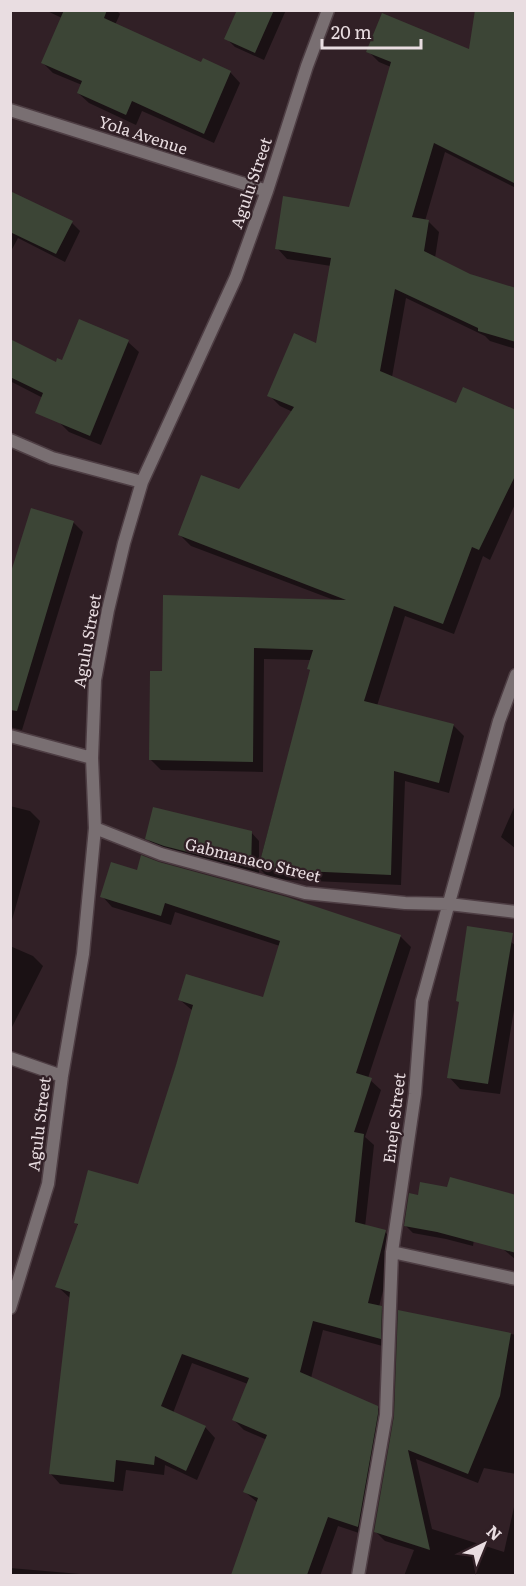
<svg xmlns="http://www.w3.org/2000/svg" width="526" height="1586" viewBox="0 0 526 1586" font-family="Literata,serif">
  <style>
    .shadow { fill: #0007 }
    .building { fill: #3c4536 }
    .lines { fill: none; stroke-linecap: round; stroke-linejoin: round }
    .street-casing { stroke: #4e3e44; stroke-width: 15 }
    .street { stroke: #796f72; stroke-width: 12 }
    .labels { text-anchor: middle; stroke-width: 4.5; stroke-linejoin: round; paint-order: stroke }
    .street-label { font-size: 16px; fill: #e9dde1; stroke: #312026 }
  </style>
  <rect width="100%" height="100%" fill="#312026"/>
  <!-- shadow -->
  <path class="shadow" d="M45,10H116L120,14L115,25L202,64L230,72L240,83L214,143L142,111L136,125L89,103L78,93L82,85L53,73L43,63L62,18Z
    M239,10H286L264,60L235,47L226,38Z
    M516,10V188L445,152L425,221H428L439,232L435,258L470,275L516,290V349L490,341L485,336L406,298L392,377L456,405L516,411V502L490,560L483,556L454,634L405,616L377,706L453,725L464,736L449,793L405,781L401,885L270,879L259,868V876L155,847L147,838L251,832L259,841V865L311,671L308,669L311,660L264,659L263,772L161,770L150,759L163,672L334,600L191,546L180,535L240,491L293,412L280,406L269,395L317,345L331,266L287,259L277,248L350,208L391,67L379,62L368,51H470Z
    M10,192L72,223L80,231L65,262L18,238L10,253Z
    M79,321L128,342L139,352L101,445L69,432L58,421L43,398L10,381V341L57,364L63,362Z
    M73,522L83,532L22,730L10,727V580Z
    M516,803V849L501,837Z
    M10,806L30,811L40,821L10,927Z
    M158,863L287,898L401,937L411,947L368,1078L381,1090L365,1137L374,1145L365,1227L385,1232L395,1242L379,1307L391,1318L390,1348L323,1330L311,1378L377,1407L388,1417L368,1536L338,1526L320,1576H232L258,1503L245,1492L267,1440L244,1430L234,1420L248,1384L192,1363L173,1413L205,1427L215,1438L197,1480L165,1465L164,1475L126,1470L123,1491L60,1484L50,1473L70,1298L57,1286L79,1226L76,1223L139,1186L193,1011L180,1000L264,999L280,946L175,912L171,925L112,907L102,896L138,872Z
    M511,942L516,946V998L500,1094L460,1089L449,1077L460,1003L458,1001Z
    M10,946L33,956L43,966L10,1031Z
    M481,1193L473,1246L446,1239L413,1233L406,1226L419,1197Z
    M516,1197V1263L515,1259L503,1249Z
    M400,1311L516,1335V1474L484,1468L478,1483L416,1459L432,1529L504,1552L516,1498V1576H404L414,1550L385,1541L376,1532L396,1416Z
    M10,1568L80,1574L81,1576H10Z"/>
  <!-- building -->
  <path class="building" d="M64,10H107L104,18L201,62L203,58L231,71L204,134L132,101L126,115L77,93L82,81L41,63Z
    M237,10H274L255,53L224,39Z
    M475,10H516V184L434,143L412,217L429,220L424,251L470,274L516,288V342L478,331V328L395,289L380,371L456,403L463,387L516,410V474L479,550L472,547L443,624L394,606L364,701L454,724L439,783L394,771L391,875L258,869L310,670L307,669L313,650L254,648L253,762L149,760L150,671H162L163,595L346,600L178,535L201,475L239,489L294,407L267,396L294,333L316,343L331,258L275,249L283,196L349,207L391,62L366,52L382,13L469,49Z
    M10,191L73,221L56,254L10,232Z
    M79,319L129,340L90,436L35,413L43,393L10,377V339L56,362L57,358L62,360Z
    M31,508L74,521L17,711L10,710V575Z
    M153,807L252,831L251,868L164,846L145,839Z
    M141,855L159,862L287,897L401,935L356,1073L372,1078L354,1132L364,1134L355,1222L386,1230L368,1303L382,1306L381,1339L313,1321L300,1372L378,1406V1414L358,1527L328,1517L307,1575H231L258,1498L243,1492L267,1435L232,1420L249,1378L182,1354L161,1406L206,1426L186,1471L155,1456L154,1465L116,1460L114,1482L49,1474L70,1292L55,1287L78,1224L74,1223L88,1170L138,1184L176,1065L193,1005L178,1000L186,974L263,997L280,941L165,903L161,916L100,897L111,862L137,870Z
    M467,926L513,933L488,1084L447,1078L459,1002L456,1001Z
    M450,1177L516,1195V1253L437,1232L404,1226L409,1193L418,1195L420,1182L447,1187Z
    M398,1310L511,1333L500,1396L468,1474L408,1450L430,1550L374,1532L394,1416Z"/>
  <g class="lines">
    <defs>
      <path id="street" d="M10,110L267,191
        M10,440L52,458L142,482
        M10,736L92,758
        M95,828L161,854L305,893L405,903L449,904L516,912
        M10,1058L62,1076
        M392,1252L516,1279
        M10,1308L48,1184L62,1076L83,954L95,828L92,758L95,680L108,610L124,543L142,482L236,277L267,191L307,66L328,10
        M358,1576L386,1415L392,1252L415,1094L422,1001L499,721L516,675"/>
    </defs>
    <!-- street casing -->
    <use href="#street" class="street-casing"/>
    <!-- street -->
    <use href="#street" class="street"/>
  </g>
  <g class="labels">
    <!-- street labels -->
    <g class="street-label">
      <text transform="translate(143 135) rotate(18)" y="6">Yola Avenue</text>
      <text transform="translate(251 183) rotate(-71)" y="6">Agulu Street</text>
      <text transform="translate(87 641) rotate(-80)" y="6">Agulu Street</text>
      <text transform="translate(253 860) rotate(14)" y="6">Gabmanaco Street</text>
      <text transform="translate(394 1118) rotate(-83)" y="6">Eneje Street</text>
      <text transform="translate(39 1124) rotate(-83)" y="6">Agulu Street</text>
    </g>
  </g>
  <!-- border -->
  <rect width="526" height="1586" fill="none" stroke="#e9dde1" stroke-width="24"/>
  <!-- north arrow -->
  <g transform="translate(484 1544) rotate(43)" stroke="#312026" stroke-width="4.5" paint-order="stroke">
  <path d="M0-4.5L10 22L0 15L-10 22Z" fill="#e9dde1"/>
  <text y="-9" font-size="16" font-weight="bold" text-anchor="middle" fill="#e9dde1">N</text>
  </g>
  <!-- scale -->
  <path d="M322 39v9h99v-9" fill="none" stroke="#e9dde1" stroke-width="3"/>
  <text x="331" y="39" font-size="18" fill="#e9dde1" stroke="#312026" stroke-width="4.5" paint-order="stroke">20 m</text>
</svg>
